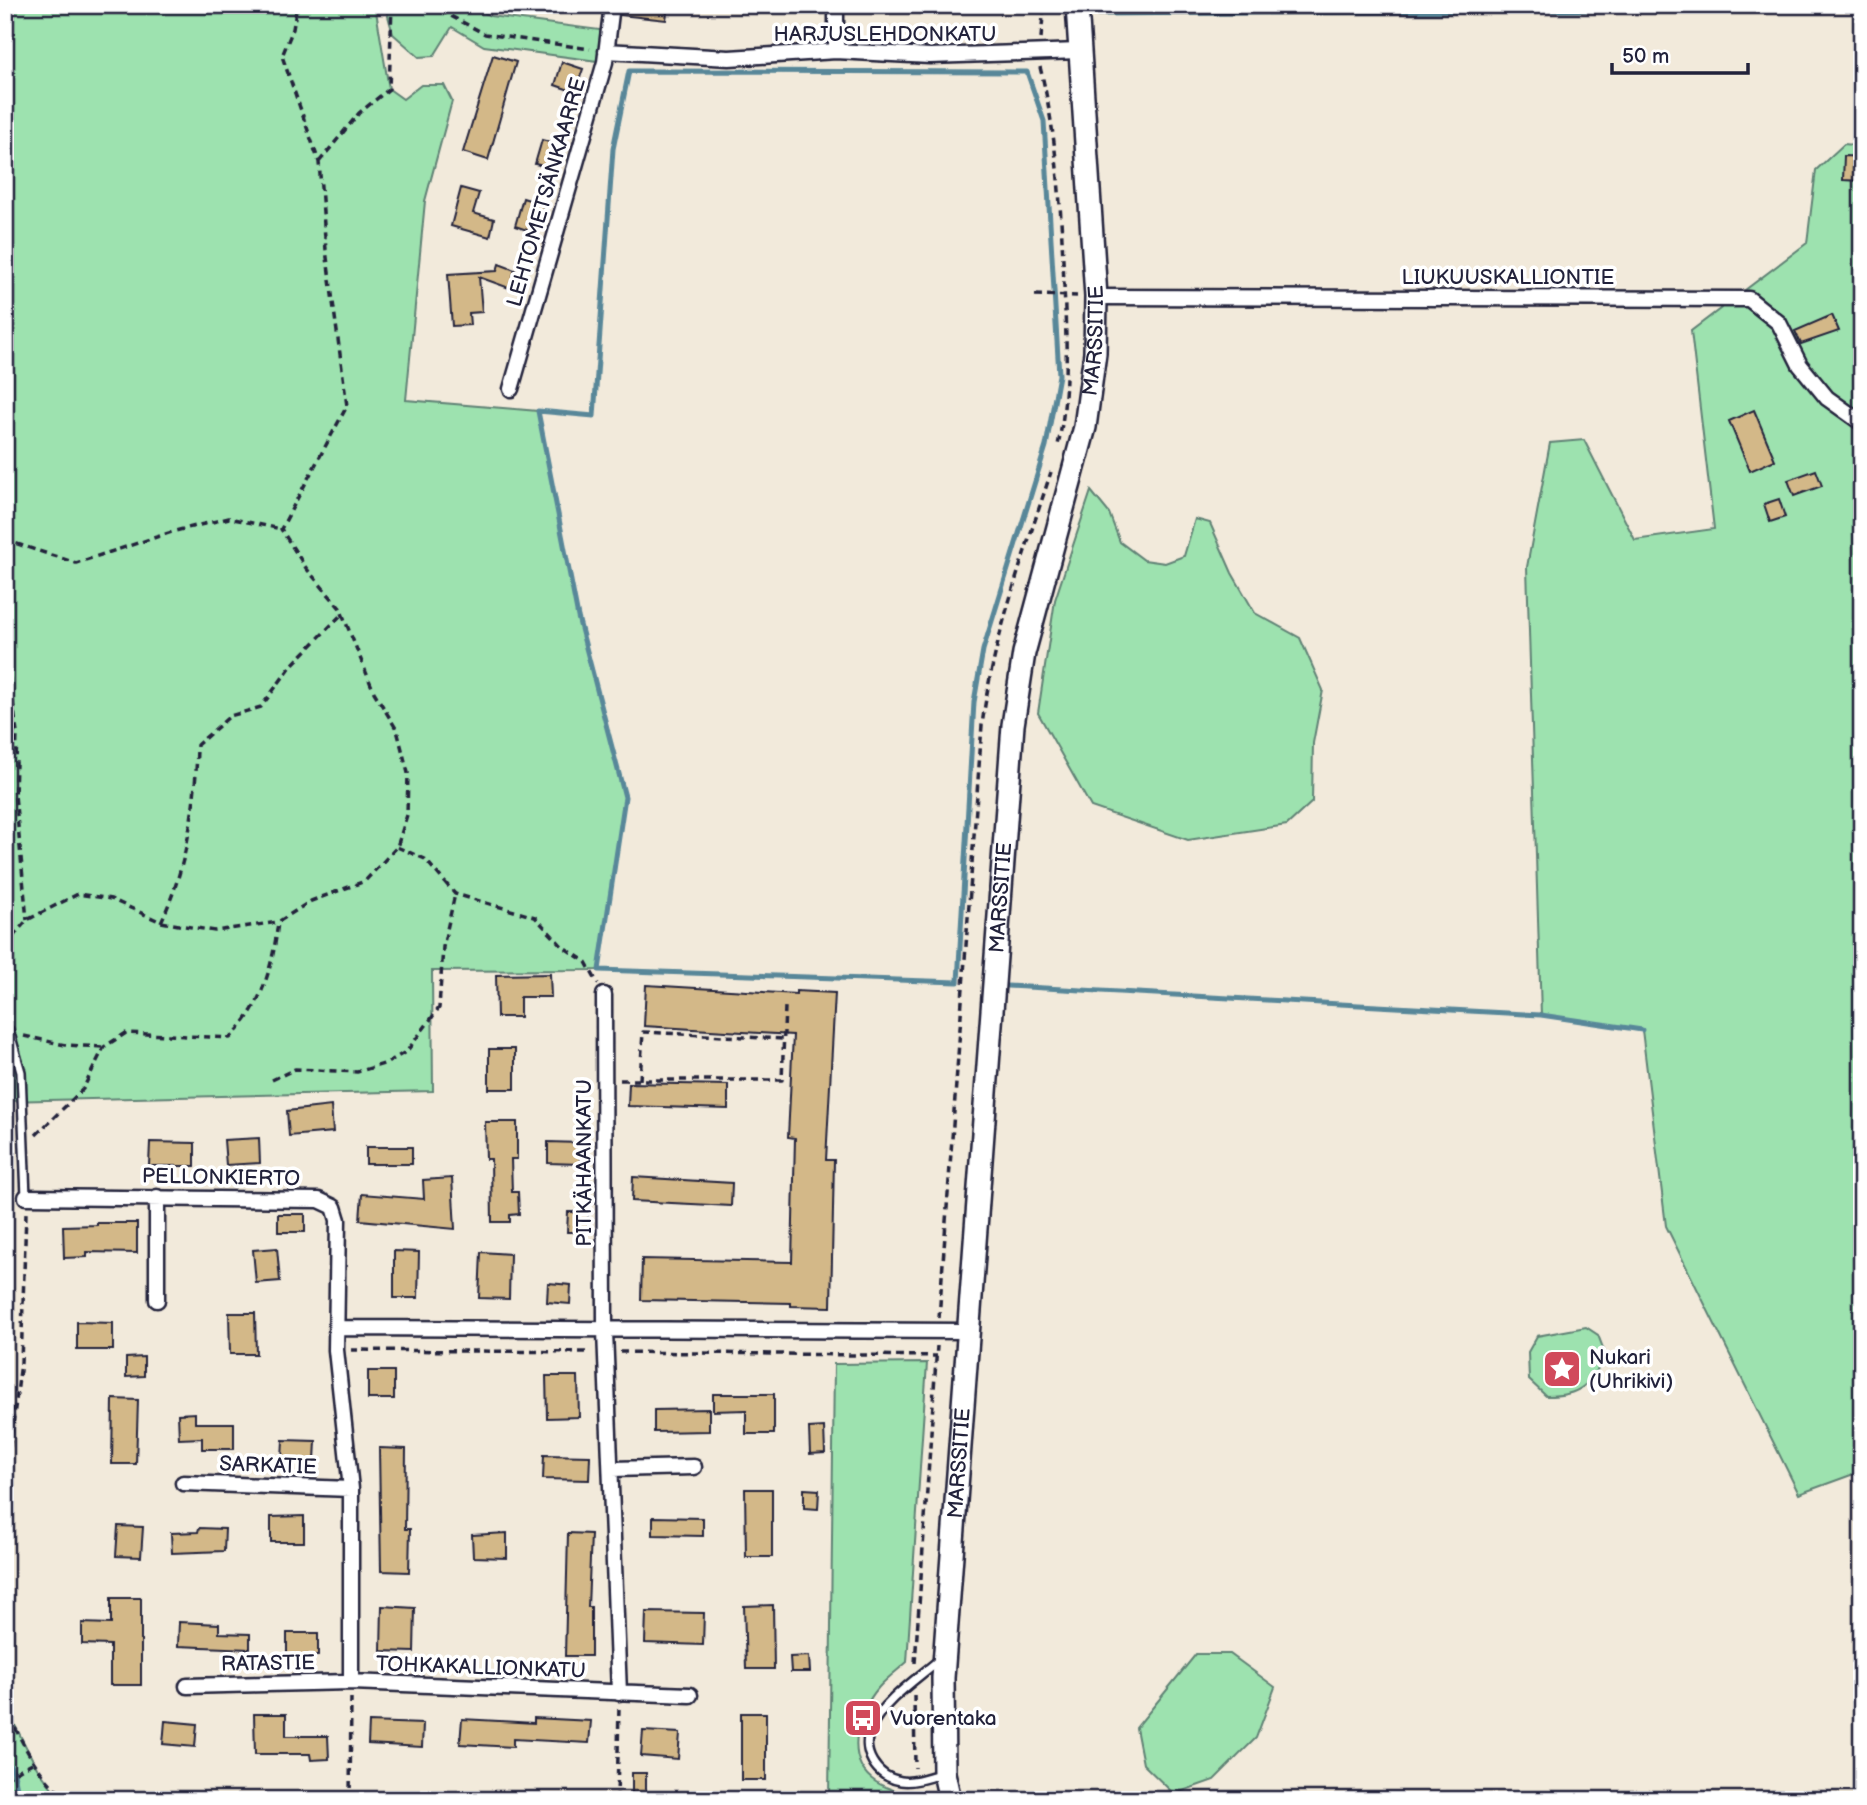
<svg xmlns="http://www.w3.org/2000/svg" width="1867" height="1805" viewBox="0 0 1867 1805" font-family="'Balsamiq Sans',sans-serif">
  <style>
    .green { fill: #9de2af; stroke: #608275; stroke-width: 2 }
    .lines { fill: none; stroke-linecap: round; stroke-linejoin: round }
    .stream { stroke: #588799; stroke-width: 5 }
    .building { fill: #d3b888; stroke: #22223b; stroke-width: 2 }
    .lane-casing { stroke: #22223b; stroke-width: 12 }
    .street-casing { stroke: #22223b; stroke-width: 19 }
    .secondary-casing { stroke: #22223b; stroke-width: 26 }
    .path { stroke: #22223b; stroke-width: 3.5; stroke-dasharray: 7 5; stroke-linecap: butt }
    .lane { stroke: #fff; stroke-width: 7 }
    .street { stroke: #fff; stroke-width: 14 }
    .secondary { stroke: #fff; stroke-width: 21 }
    .labels { text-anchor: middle; stroke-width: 7; stroke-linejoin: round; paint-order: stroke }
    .street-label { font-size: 21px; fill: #22223b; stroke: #fff }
    .poi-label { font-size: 21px; fill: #22223b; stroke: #fff; text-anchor: start }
  </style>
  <rect width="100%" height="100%" fill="#f2eadb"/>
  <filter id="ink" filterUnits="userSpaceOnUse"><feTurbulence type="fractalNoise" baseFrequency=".0143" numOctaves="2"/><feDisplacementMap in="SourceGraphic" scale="14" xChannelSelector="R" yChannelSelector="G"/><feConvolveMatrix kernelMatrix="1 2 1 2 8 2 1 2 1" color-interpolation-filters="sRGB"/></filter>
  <g filter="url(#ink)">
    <!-- green -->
    <path class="green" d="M5,5H375L389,89L403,99L421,85H444L452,101L425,201L406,400L538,411L578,617L625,797L599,970L432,971L433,1091L5,1101Z
      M385,5H472L490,16L608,31L605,62L484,46L452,27L434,56L419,57L393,34Z
      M1844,144L1862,146V1471L1799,1494L1666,1226L1642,1030L1541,1015L1527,567L1550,443L1584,440L1635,540L1714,529L1691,331L1807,243L1816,170Z
      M1091,491L1109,513L1120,542L1144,560L1165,563L1184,556L1195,519L1210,523L1232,573L1255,613L1300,638L1323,690L1313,743L1312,802L1287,825L1188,840L1091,807L1038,713L1055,600Z
      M1586,1327L1598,1335L1606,1356C1589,1385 1581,1396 1546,1396L1529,1380L1528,1352L1537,1336Z
      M927,1363L907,1662C898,1670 887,1678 879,1687C857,1712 843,1761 876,1782C885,1788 897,1791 906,1794L907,1800H829L834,1364Z
      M1196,1654H1230L1275,1687L1256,1738L1214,1780L1174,1794L1143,1764L1136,1728Z
      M5,1706L37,1768L52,1788L56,1800H5Z"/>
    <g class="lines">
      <!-- stream -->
      <path class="stream" d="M1095,14L1862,8
        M629,71L1027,72L1044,121L1059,375L1046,446L983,650L974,702L958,982L599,970L625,797L578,617L538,411L594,416L613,149Z
        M1007,986L1541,1015L1642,1030
        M5,1756L14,1773L19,1800"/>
    </g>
    <!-- building -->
    <path class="building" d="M622,5H668L666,20L621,15Z
      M493,55L516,62L488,160L463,152Z
      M562,62L583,69L575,92L555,85Z
      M542,140L563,146L556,169L535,164Z
      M1844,156L1862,157V181L1843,180Z
      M461,188L479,193L473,213L494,219L490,237L451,226Z
      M523,198L545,205L536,233L515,226Z
      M499,264L515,270L509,288L479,277L482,312L469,313L470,325L452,326L448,274L497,271Z
      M1832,315L1839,331L1801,344L1795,331Z
      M1754,410L1775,460L1750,471L1729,421Z
      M1816,470L1822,486L1794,496L1788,480Z
      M1779,499L1785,517L1770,522L1764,504Z
      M550,974L551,997H520V1017H497L496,975Z
      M646,985L796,994V991L835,993L826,1160H834L831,1307L791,1306V1303L641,1300L642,1259L792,1262L795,1138L788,1137L793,1035L644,1026Z
      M489,1049H515V1089H489Z
      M629,1083L728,1085V1109L628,1106Z
      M331,1106L333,1132L289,1136L287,1111Z
      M485,1122H517V1159H511L512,1192H518L519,1214L510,1215V1222H492L491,1159H486Z
      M259,1138L260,1163L226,1165L224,1140Z
      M150,1142L195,1143V1166H149Z
      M548,1142L580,1143V1164L548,1163Z
      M366,1147H412V1164H366Z
      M633,1177L732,1183L731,1206L632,1201Z
      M452,1178L455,1229L360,1220L362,1194L424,1199L423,1180Z
      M568,1212H588V1232H567Z
      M278,1214H305V1232H278Z
      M97,1223H137V1253L87,1252V1257L64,1258L63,1226L97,1225Z
      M277,1248L280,1281L256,1283L253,1250Z
      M394,1251L419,1252L418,1298H394Z
      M481,1252L510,1254L509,1299L479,1298Z
      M548,1283L571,1285L570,1304L547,1302Z
      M229,1313H255L256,1354H230Z
      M77,1322L113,1323V1350H77Z
      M144,1357V1376L126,1377V1358Z
      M368,1371H394V1399H368Z
      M546,1376H578L579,1417L547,1418Z
      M713,1394H774V1434H746V1410L713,1411Z
      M113,1399L138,1400L136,1464H112Z
      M709,1409V1431L654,1432V1410Z
      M195,1413V1423H234V1449H202V1438L179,1439L178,1414Z
      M824,1427L825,1453L810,1454L809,1428Z
      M283,1440L316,1441L315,1460L282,1459Z
      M379,1448L406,1449L405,1529H410L409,1572L381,1571Z
      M544,1455L590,1456L589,1480L543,1479Z
      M745,1489H772V1557H746Z
      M804,1489L819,1490L818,1509L804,1508Z
      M304,1516V1542H271V1517Z
      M653,1517L703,1518V1536L653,1535Z
      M118,1526L143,1527L141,1557L116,1556Z
      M199,1528L225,1529L224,1551L172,1553L171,1533L198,1532Z
      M507,1533V1558L473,1557L472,1535Z
      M568,1533L591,1534L588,1607H591V1656H565Z
      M111,1598H141V1685H110V1645L82,1644V1623L111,1624Z
      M773,1605L774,1669H746L744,1606Z
      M382,1606L415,1608L414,1652L381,1651Z
      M646,1612L704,1613L703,1645L645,1643Z
      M179,1622L219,1624V1633L250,1634V1649L178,1646Z
      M287,1633H318V1656H287Z
      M809,1656L810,1672H791L790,1657Z
      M741,1713H766V1780H741Z
      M254,1714H286V1736H328L329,1759L311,1760L310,1754H255Z
      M534,1718L591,1721L589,1743L513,1739V1747L460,1744L462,1719L534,1723Z
      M165,1721L197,1724L195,1747L163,1744Z
      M369,1722L423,1724L422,1747L368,1744Z
      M643,1731L680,1733L678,1759L641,1756Z
      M632,1773H646V1793H632Z"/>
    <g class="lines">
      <defs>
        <path id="lane" d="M9,1030L21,1072L26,1197
          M940,1659C917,1679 884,1700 871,1728C860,1751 876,1777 901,1781C915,1783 929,1777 943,1773"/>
        <path id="street" d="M836,5V51
          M606,51L729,58L836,51L930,56L1079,51
          M1096,297L1749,299L1779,323L1800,365L1827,398L1862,423
          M511,389L605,62L612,5
          M604,995L605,1331L619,1693
          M26,1197L319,1200L334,1207L338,1220L336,1350L351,1489V1682
          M157,1197V1300
          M337,1328L968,1331
          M612,1469L694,1467
          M183,1483L351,1489
          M187,1686L351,1682L690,1695"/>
        <g id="secondary">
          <path id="s1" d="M950,1800L944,1773L943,1678L1013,725L1024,653L1085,427L1095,353L1096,297L1077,5"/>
        </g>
      </defs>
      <!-- lane casing -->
      <use href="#lane" class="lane-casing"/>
      <!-- street casing -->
      <use href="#street" class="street-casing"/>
      <!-- secondary casing -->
      <use href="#secondary" class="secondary-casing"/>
      <!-- path -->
      <path class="path" d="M430,5L485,34L590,49
        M1041,38L1044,5
        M1040,67C1058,139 1061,210 1064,285C1066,339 1070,391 1058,445
        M319,162L359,113L389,89L392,5
        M1035,295L1077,296
        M5,540L76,563L175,531L229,518L281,529
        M5,642L17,733L15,795L27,920
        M397,847L425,859L455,894L535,917L562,946L586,962L598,984
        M161,922C187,867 196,805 197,745L230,716L261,707L292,665L341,615
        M5,946L27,920L78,894L111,899L161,922L215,931L278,922L311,901L365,881L397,847L407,815L408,773L397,730L374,692L340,608L306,568L281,529L347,406L326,250L319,162L282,56L293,29L297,5
        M24,1036L65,1045L104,1047
        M272,1080L295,1069L357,1072L387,1063L407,1051L439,1008L443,947L455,894
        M620,1080H782L785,1007
        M640,1080L643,1032L784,1039
        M36,1135L83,1089L104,1047L126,1033L230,1038C262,1007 273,966 278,922
        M939,1318L982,725C994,635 1023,558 1051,472
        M351,1350L591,1352
        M620,1352L937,1356
        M5,1483L21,1363L26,1213
        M915,1663L937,1346
        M914,1695L915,1768
        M5,1706C21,1741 37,1776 68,1800
        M5,1778L34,1762
        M350,1800L351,1698
        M617,1800L619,1706"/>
      <!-- lane -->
      <use href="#lane" class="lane"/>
      <!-- street -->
      <use href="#street" class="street"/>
      <!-- secondary -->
      <use href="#secondary" class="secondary"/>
    </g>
  </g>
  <!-- icons -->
  <defs>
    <symbol id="sight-square" viewBox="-11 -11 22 22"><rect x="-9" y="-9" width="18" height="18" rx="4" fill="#d1495b" stroke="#fff"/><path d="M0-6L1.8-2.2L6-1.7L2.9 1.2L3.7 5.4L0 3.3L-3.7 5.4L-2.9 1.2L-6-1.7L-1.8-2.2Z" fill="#fff"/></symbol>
    <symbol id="bus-square" viewBox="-11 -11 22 22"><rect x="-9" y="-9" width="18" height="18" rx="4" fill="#d1495b" stroke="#fff"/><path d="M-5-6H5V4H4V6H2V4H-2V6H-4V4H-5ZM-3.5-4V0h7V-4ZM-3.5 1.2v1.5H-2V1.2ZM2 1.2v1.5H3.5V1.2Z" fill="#fff"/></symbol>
  </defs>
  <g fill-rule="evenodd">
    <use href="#sight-square" x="1540" y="1347" width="44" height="44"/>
    <use href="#bus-square" x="841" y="1696" width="44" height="44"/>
  </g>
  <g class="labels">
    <!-- street labels -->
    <g class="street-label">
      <text x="885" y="41">HARJUSLEHDONKATU</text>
      <text transform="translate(546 192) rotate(-74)" y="7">LEHTOMETSÄNKAARRE</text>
      <text x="1508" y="284">LIUKUUSKALLIONTIE</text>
      <text dy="7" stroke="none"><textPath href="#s1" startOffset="1472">MARSSITIE</textPath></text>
      <text dy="7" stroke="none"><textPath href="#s1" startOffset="905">MARSSITIE</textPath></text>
      <text transform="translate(584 1163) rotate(-90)" y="7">PITKÄHAANKATU</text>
      <text transform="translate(221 1177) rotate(1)" y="7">PELLONKIERTO</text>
      <text dy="7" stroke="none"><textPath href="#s1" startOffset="338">MARSSITIE</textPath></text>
      <text transform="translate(268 1465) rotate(2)" y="7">SARKATIE</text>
      <text transform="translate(268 1663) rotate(-1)" y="7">RATASTIE</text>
      <text transform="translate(481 1667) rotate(2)" y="7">TOHKAKALLIONKATU</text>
    </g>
    <!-- poi labels -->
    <g class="poi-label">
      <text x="1589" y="1364">Nukari<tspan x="1589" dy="24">(Uhrikivi)</tspan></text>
      <text x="890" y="1725">Vuorentaka</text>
    </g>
  </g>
  <!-- margin -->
  <rect width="1867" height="1805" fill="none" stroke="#fff" stroke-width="28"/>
  <rect x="14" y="14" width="1839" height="1777" fill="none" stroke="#22223b" stroke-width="2.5" filter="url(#ink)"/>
  <!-- scale -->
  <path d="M1612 63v10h136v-10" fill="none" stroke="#22223b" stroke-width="3.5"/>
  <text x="1622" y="63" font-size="21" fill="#22223b" stroke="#ffffff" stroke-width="5" paint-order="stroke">50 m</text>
</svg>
